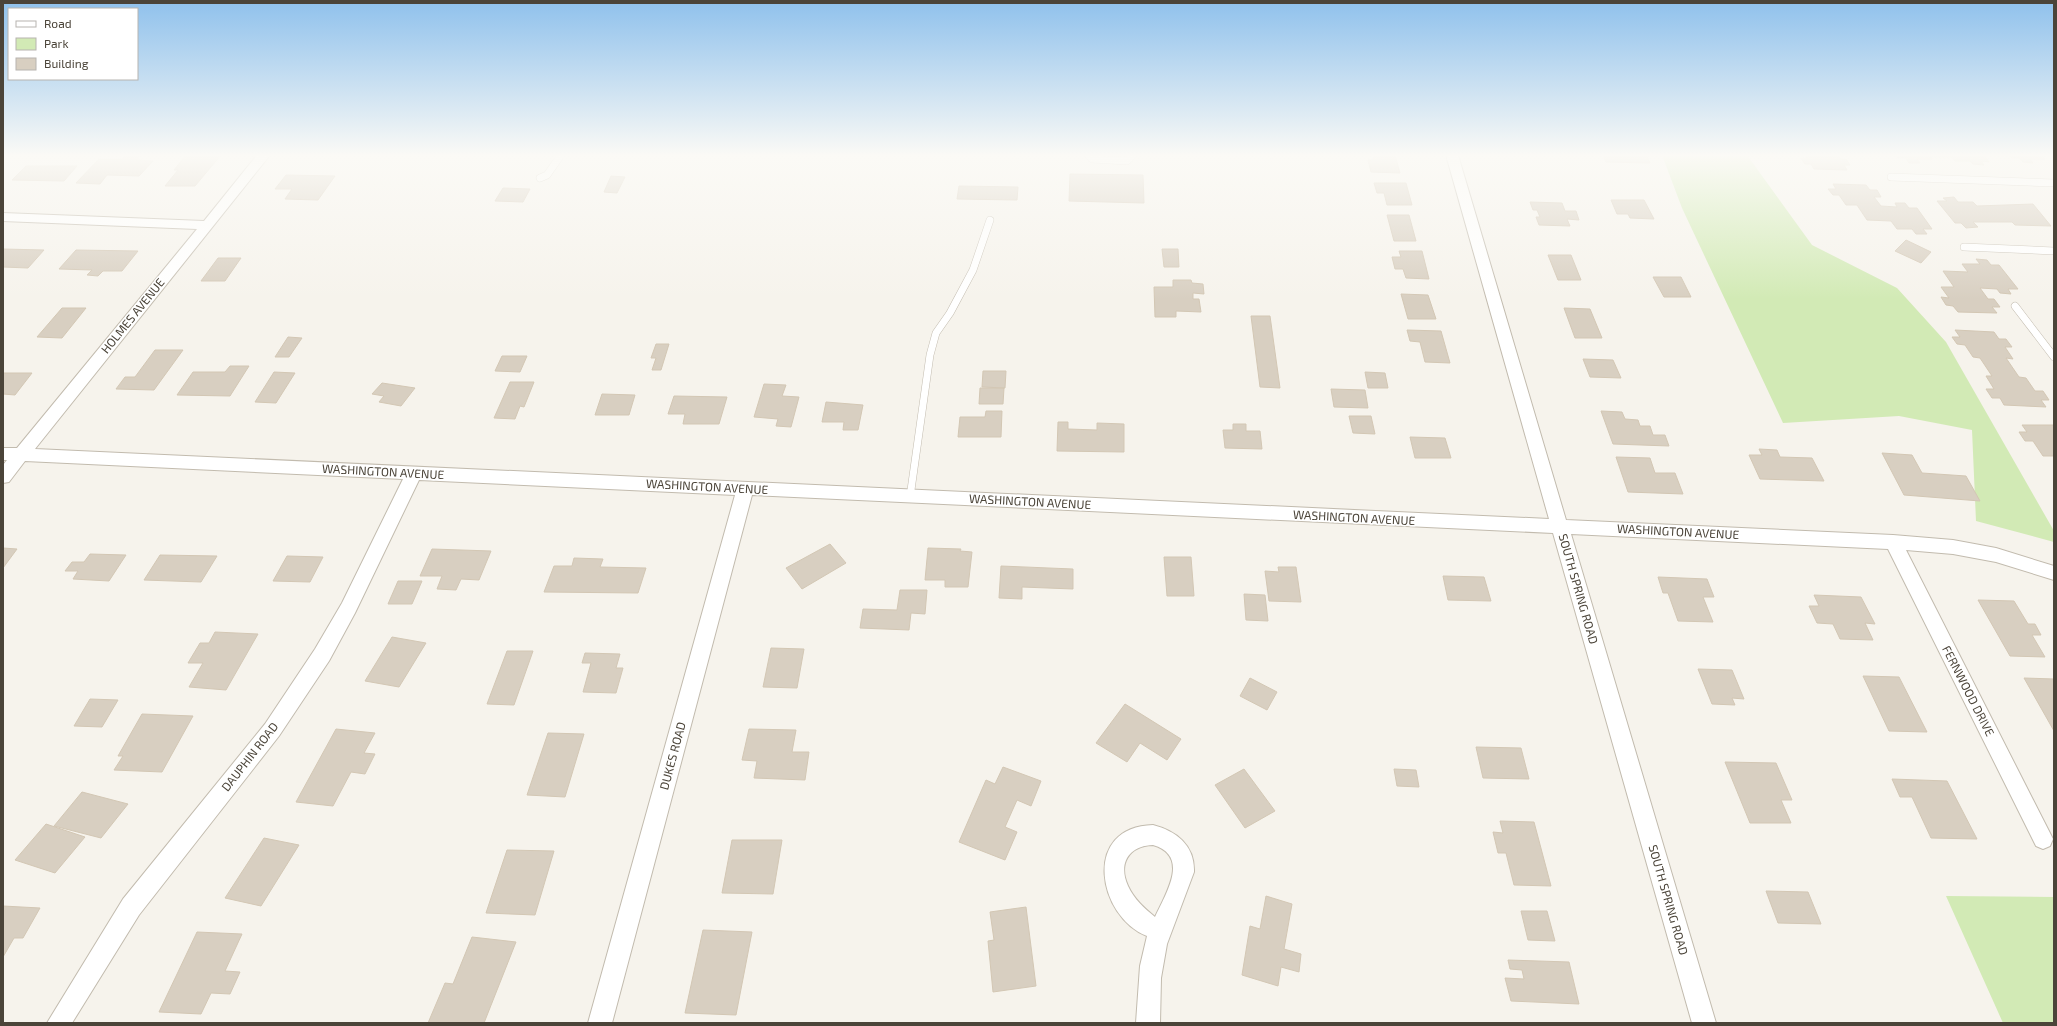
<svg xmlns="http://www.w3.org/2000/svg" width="2057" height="1026" viewBox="0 0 2057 1026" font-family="'Exo 2',sans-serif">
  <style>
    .green { fill: #d2eab5 }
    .building { fill: #d8cfc1; stroke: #d3c7b4 }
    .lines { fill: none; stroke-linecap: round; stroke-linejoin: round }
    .lane-casing { stroke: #c2bbae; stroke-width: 8 }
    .street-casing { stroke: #c2bbae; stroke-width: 2 }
    .lane { stroke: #fff; stroke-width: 7 }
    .street { fill: #fff; fill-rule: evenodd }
    .labels { text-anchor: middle; stroke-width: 3; stroke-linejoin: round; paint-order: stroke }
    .street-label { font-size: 12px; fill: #4b4439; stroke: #fff }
  </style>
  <rect width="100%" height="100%" fill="#f6f3ec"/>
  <!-- green -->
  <path class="green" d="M1662,155H1747L1812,245L1897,288L1946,342L2054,531V542L1976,521L1972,430L1899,416L1783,423L1682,208Z
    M1946,896L2054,897V1023H2003Z"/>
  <!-- building -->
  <path class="building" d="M186,155H221L195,186H165L178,170H174Z
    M1373,155H1395L1400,173L1371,172L1368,160H1374Z
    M1603,155H1646L1650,163L1606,162Z
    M1805,155H1838L1841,159H1846L1850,165H1844L1847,170L1814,169L1811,164H1805L1801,158H1807Z
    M1896,155H1984L1989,162L1981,161L1984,165L1973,164L1970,161H1955L1952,157H1930L1932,159H1917L1920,163H1909L1906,158H1898Z
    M2009,155H2041L2045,159H2030L2033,163L2023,162L2019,158H2012Z
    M125,156H140L136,160L153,161L139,176L107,175L100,184L76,183L99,159H122Z
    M26,166H77L64,181L12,180Z
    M1070,174L1143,175L1144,203L1069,201Z
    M286,175L335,176L318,200L285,199L292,189H275Z
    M611,176L625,177L617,193L604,192Z
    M1374,183H1406L1412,205H1387L1384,193H1377Z
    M1833,184L1866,185L1870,190H1877L1881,197H1874L1881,206L1897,207L1895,203H1905L1909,208H1917L1932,229H1923L1927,234H1916L1912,229H1897L1891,221L1867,220L1857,205H1846L1839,195H1833L1828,189H1836Z
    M959,186L1018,187L1017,200L957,199Z
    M503,188L530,189L523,202L495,201Z
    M1954,197L1958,202H1973L1977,206L2033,204L2051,226L2015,225L2012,222H1973L1978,227L1966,228L1961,223H1955L1937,201H1947L1943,198Z
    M1611,200H1644L1654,219L1630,218L1628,214H1617Z
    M1530,202L1562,203L1565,211H1576L1579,220L1567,219L1570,226L1539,225L1536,217H1540L1537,210H1533Z
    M1387,215H1409L1416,241H1394Z
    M1906,240L1931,252L1921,263L1895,251Z
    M3,249L44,250L28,268L3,267Z
    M1162,249H1178L1179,267H1164Z
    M76,250L138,251L122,271H103L98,276L87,275L92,270L59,269Z
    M1399,251H1422L1429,279L1406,278L1403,269H1395L1392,257H1401Z
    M1548,255H1571L1581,280H1558Z
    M218,258H241L225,281H201Z
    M1976,259L1987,260L1991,265H1999L2018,289H2008L2011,294L2000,293L1997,289L1980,288L1988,299H1994L2000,307H1992L1997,313L1958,312L1953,306L1946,305L1941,297L1949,298L1941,287H1954L1943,271L1968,272L1962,264H1980Z
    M1653,277H1681L1691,297H1664Z
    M1173,280H1191L1192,283L1203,284L1204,294L1193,293V299H1199L1201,312L1176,311V317H1155L1154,287H1173Z
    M1401,294L1428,295L1436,319H1408Z
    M62,308H86L62,338L37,337Z
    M1564,308L1590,309L1602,338H1575Z
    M1251,316H1270L1280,388L1260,387Z
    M1407,330L1441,331L1450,363L1425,362L1420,342L1410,341Z
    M1955,330L1994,332L1999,339H2006L2012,347H2005L2013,359L2006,358L2019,377L2026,378L2035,391H2043L2049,400H2041L2046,407L2004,405L2000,398H1992L1986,389H1994L1986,376H1992L1980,358L1973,357L1965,345L1957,344L1952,337H1960Z
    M288,337L302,338L289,357H275Z
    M656,344H669L661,370H652L656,358H651Z
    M155,350H183L154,390L116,389L125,377H135Z
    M502,356H527L520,372L495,371Z
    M1583,359L1613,360L1621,378L1590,377Z
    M230,366H249L230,396L177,395L193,372H225Z
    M983,371H1006L1005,388L982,387Z
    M274,372L295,373L276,403L255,402Z
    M1365,372L1385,373L1388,388H1368Z
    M3,373H32L15,395L3,394Z
    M510,382H534L524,407L520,406L515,419L494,418Z
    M382,383L415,388L401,406L379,402L384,396L372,394Z
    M764,384L786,385L782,396L799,397L791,427L776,426L778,419L754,417Z
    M980,388H1004L1003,404H979Z
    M1331,389L1365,390L1368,408L1334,407Z
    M602,394L635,395L629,415H595Z
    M674,396L727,397L719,424H683L685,414H668Z
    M826,402L863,405L858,430H843L844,422H822Z
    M986,411H1002L1001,437H958L960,417H985Z
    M1601,411L1622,412L1625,419L1638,420L1640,426H1650L1653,435H1665L1669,446L1613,444Z
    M1349,416H1371L1375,434L1353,433Z
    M1058,422H1068V429L1097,430V423L1124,424V452L1057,451Z
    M1233,424H1246V431H1260L1262,449L1225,448L1223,430H1233Z
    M2022,425H2054V456H2043L2033,441H2025L2019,432H2027Z
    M1410,437L1445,438L1451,458H1415Z
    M1759,449L1777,450L1780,457L1812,458L1824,481L1760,479L1749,455H1762Z
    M1882,453L1912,455L1922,473L1966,476L1980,501L1904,495Z
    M1616,457L1650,458L1655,473H1675L1683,494L1628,492Z
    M830,544L846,563L802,589L786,568Z
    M3,548L17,549L3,568Z
    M928,548L961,549L960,551L972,552L968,587H945V580H925Z
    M432,549L491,551L479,580L461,579L456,590L437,589L442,576H420Z
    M90,554L126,555L109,581L73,579L78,571H65L72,562H84Z
    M160,555L217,556L201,582L144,580Z
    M287,556L323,557L310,582L273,581Z
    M1164,557H1191L1194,596H1167Z
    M574,558L603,559L600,567L646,568L638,593L544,592L554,566H572Z
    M1001,566L1073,569V589L1022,587V599L999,598Z
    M1278,567H1296L1301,602L1269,601L1265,571L1279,572Z
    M1443,576L1484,577L1491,601L1448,600Z
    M1658,577L1707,579L1714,597H1703L1713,622L1678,621L1668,593H1663Z
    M398,581H422L412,604H388Z
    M900,590H927L925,614L911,613L909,630L860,628L863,609L897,610Z
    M1244,594L1265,595L1268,621L1246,620Z
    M1814,595L1861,597L1875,624L1865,623L1873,640L1840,639L1833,624L1817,623L1809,606H1819Z
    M1978,600L2014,601L2028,624H2035L2041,635H2032L2045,657L2010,656Z
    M215,632L258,634L226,690L189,687L203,663H188L200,643H209Z
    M392,637L426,643L399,687L365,681Z
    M771,648L804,649L797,688L763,687Z
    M507,651H533L514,705L487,704Z
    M585,653L620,654L616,668H623L616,693L583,692L591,663H582Z
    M1698,669L1732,670L1744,699L1732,698L1735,705L1712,704Z
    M1863,676L1899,677L1927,732L1889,731Z
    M1250,678L1277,692L1267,710L1240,696Z
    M2024,678L2054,679V731Z
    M90,699L118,700L102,727L74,726Z
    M1125,704L1181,739L1167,760L1140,743L1127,762L1096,743Z
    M142,714L193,716L162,772L114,770L123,756H118Z
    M336,729L375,733L364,753L375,754L365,774L351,772L333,806L296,802Z
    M749,729L796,730L792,752H809L805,780L754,778L757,761L742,760Z
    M548,733L584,734L565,797L527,795Z
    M1476,747L1521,748L1529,779L1483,778Z
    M1725,762L1776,763L1792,800H1781L1791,823H1750Z
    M1003,767L1041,781L1031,806L1017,800L1005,827L1017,832L1005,860L959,842L986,780L995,784Z
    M1244,769L1275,811L1245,828L1215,785Z
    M1394,769L1416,770L1419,787L1397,786Z
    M1892,779L1947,781L1977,839L1931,838L1912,797H1900Z
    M82,792L128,804L101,838L54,826Z
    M1500,821L1534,822L1551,886L1514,885L1506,853H1498L1493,832L1503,833Z
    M46,824L85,837L55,873L15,860Z
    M264,838L299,845L261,906L225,898Z
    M732,840H782L773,894L722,893Z
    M507,850L554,851L535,915L486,913Z
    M1766,891L1808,892L1821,924L1778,923Z
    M1266,896L1292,904L1284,949L1301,954L1299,972L1281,967L1278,986L1242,975L1250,926L1260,929Z
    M3,906L40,908L23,938H14L3,957Z
    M1026,907L1036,986L993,992L988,941L994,940L990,912Z
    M1521,911H1547L1555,941L1528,940Z
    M703,930L752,932L736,1015L685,1013Z
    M197,932L242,934L225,971L240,972L230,994L211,993L201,1014L159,1012Z
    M472,937L516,942L484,1023H428L445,983L453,984Z
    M1508,960L1569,962L1579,1004L1511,1001L1505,978L1524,979L1522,970L1510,969Z"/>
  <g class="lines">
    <defs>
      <path id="lane" d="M1088,155L1092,159L1127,161L1133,155
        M1891,177L2054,183
        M540,178L547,175L561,155
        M1964,247L2054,251
        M2015,306L2054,357
        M910,497L930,355L936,333L950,313L973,270L990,220"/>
      <path id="street" d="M257,155H270L35,449L1549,519L1446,155H1458L1566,520L1893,535L1953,540L1996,548L2054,566V580L1996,562L1953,554L1906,550L2053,839L2050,846L2043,849L2036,846L1888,549L1571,534L1716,1023H1692L1553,533L752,495L612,1023H588L735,495L419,480L355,613L329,661L279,736L139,915L72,1023H47L123,899L265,724L315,649L342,603L403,479L25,461L9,482L3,483V465L7,460H3V448H17L197,229L3,221V213L204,221Z
        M1153,825C1176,831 1195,845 1194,872L1167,944L1161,978L1160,1023H1136L1140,966L1147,936C1098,917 1081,827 1153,825ZM1153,845C1191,856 1165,895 1155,917C1144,908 1134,899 1128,886C1118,864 1128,846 1153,845Z"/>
    </defs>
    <!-- lane casing -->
    <use href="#lane" class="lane-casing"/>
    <!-- street casing -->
    <use href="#street" class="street-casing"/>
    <!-- lane -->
    <use href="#lane" class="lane"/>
    <!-- street -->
    <use href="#street" class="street"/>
  </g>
  <!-- sky -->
  <linearGradient id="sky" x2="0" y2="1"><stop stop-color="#8fc1ec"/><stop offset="0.52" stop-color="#fbfaf6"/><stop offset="1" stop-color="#fbfaf6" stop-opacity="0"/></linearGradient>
  <rect width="2057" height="299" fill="url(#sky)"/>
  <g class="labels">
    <!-- street labels -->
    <g class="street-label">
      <text transform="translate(133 316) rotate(-51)" y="4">HOLMES AVENUE</text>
      <text transform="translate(383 472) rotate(3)" y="4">WASHINGTON AVENUE</text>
      <text transform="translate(707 487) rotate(3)" y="4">WASHINGTON AVENUE</text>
      <text transform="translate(1030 502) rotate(3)" y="4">WASHINGTON AVENUE</text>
      <text transform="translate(1354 518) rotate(3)" y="4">WASHINGTON AVENUE</text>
      <text transform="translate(1678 532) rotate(3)" y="4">WASHINGTON AVENUE</text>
      <text transform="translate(1578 589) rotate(74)" y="4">SOUTH SPRING ROAD</text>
      <text transform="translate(1968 691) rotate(63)" y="4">FERNWOOD DRIVE</text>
      <text transform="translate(673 756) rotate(-75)" y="4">DUKES ROAD</text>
      <text transform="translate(250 757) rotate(-52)" y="4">DAUPHIN ROAD</text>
      <text transform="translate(1668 900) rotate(74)" y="4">SOUTH SPRING ROAD</text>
    </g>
  </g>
  <!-- border -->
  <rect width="2057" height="1026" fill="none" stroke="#4b4439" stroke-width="8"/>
  <!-- legend -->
  <rect x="8" y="8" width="130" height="72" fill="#ffffff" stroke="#b7b4b0"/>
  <rect x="16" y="21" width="20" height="6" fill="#ffffff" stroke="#b7b4b0"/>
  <text x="44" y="28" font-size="12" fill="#4b4439">Road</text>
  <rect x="16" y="38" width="20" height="12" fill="#d2eab5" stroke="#b7b4b0"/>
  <text x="44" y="48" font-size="12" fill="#4b4439">Park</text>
  <rect x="16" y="58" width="20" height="12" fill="#d8cfc1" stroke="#b7b4b0"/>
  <text x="44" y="68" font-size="12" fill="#4b4439">Building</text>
</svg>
